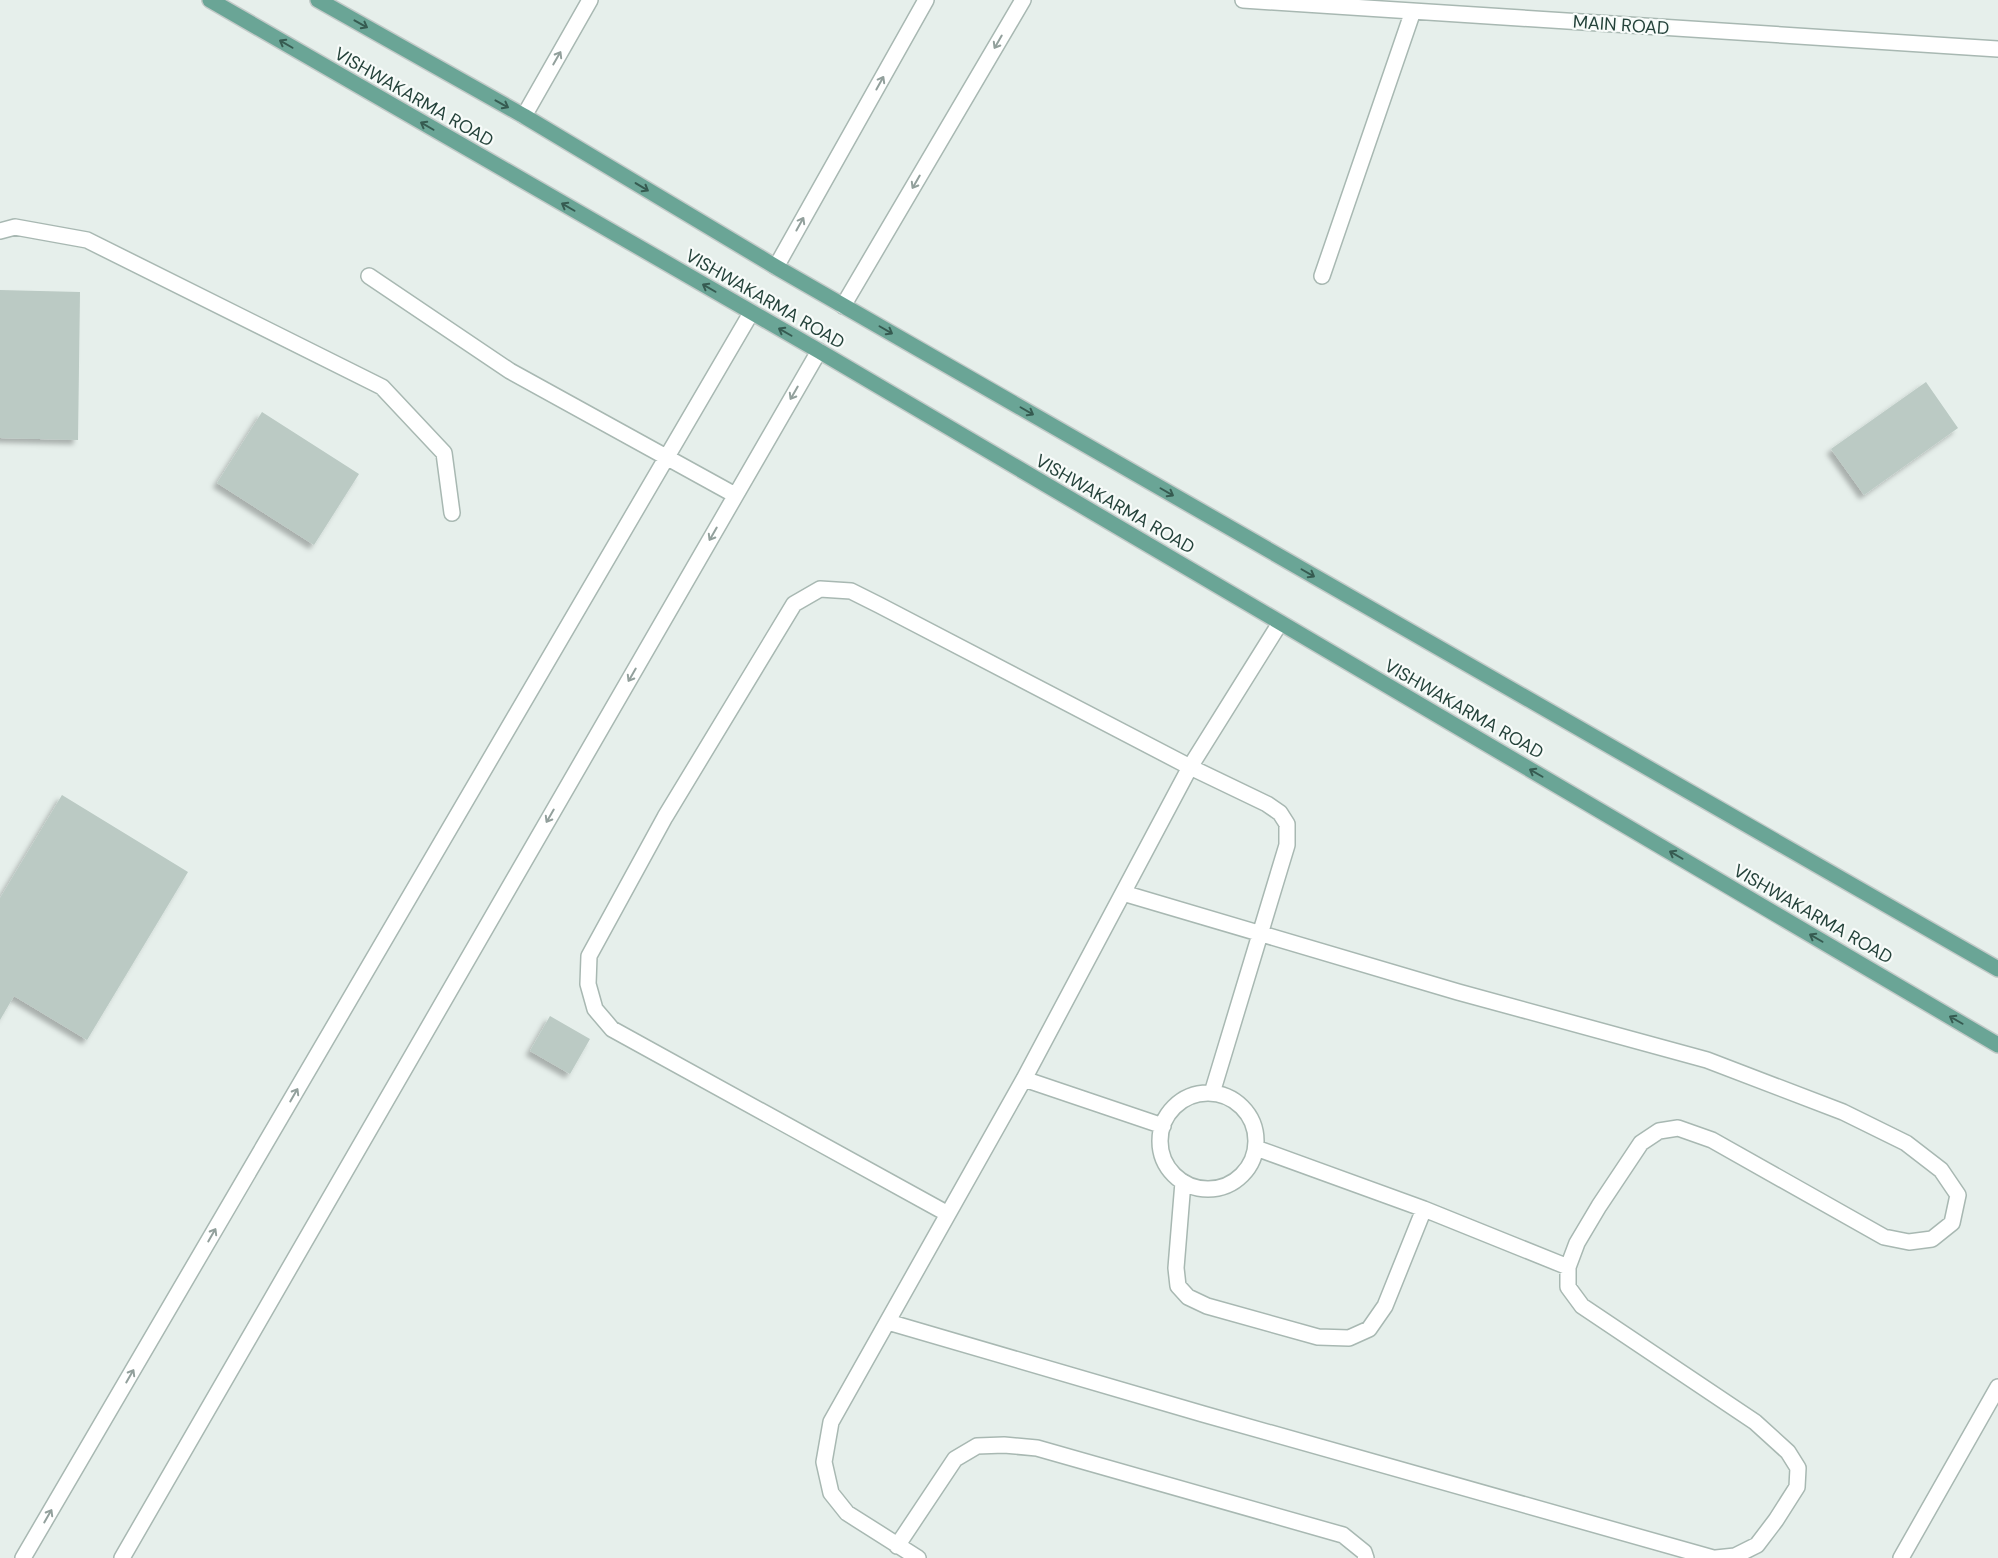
<svg xmlns="http://www.w3.org/2000/svg" width="1998" height="1558" viewBox="0 0 1998 1558" font-family="'DM Sans',sans-serif">
  <style>
    .building { fill: #bbcac4; filter: url(#shadow) }
    .lines { fill: none; stroke-linecap: round; stroke-linejoin: round }
    .minor-casing { stroke: #a8b8b2; stroke-width: 18 }
    .major-casing { stroke: #c2cac8; stroke-width: 18 }
    .minor { stroke: #fff; stroke-width: 15 }
    .major { stroke: #6aa596; stroke-width: 15 }
    .oneway { stroke: #365b51 }
    .oneway2 { stroke: #92a09c }
    .labels { text-anchor: middle; stroke-width: 4.5; stroke-linejoin: round; paint-order: stroke }
    .street-label { font-size: 18px; fill: #24423a; stroke: #f7fbf9 }
  </style>
  <defs>
    <filter id="shadow"><feDropShadow dx="-4.5" dy="4.5" stdDeviation="2.5" flood-color="#0004"/></filter>
  </defs>
  <rect width="100%" height="100%" fill="#e6efeb"/>
  <!-- building -->
  <path class="building" d="M0,290L80,292L78,440L0,438Z
    M1926,382L1958,428L1864,495L1831,449Z
    M262,412L359,474L314,545L217,483Z
    M62,795L188,872L87,1040L14,996L0,1020V898Z
    M550,1016L590,1039L570,1074L530,1051Z"/>
  <g class="lines">
    <defs>
      <path id="minor" d="M1243,0L1998,49
        M524,116L590,0
        M0,231L15,227L87,240L382,387L444,453L452,513
        M776,267L926,0
        M369,276L510,371L735,495
        M1322,276L1413,11
        M843,306L1023,0
        M1123,893L1458,992L1707,1060L1843,1112L1906,1143L1941,1170L1958,1195L1952,1223L1932,1239L1909,1242L1884,1237L1712,1140L1678,1128L1659,1131L1641,1143L1599,1206L1577,1243L1568,1267V1287L1582,1306L1755,1422L1788,1452L1798,1468L1797,1487L1776,1520L1757,1545L1735,1556L1716,1558
        M1024,1079L1163,1126
        M1160 1141a48 48 0 1 1 96 0a48 48 0 1 1-96 0Z
        M1256,1148L1424,1209L1568,1267
        M1183,1182L1176,1268L1178,1286L1188,1297L1207,1306L1318,1337L1349,1338L1369,1329L1385,1306L1424,1209
        M948,1214L612,1029L595,1009L588,984L589,956L665,817L794,604L820,589L851,591L879,605L1190,767L1267,804L1280,813L1287,824V845L1212,1093
        M888,1322L1203,1414L1713,1558
        M897,1546L955,1459L977,1446L1004,1445L1037,1448L1343,1535L1364,1552L1366,1558
        M23,1558L751,313
        M122,1558L819,351
        M918,1558L847,1513L831,1493L824,1462L831,1422L1024,1079L1190,767L1280,623
        M1901,1558L1998,1387"/>
      <path id="major" d="M210,0L819,351L1998,1045
        M318,0L524,116L776,267L1998,969"/>
    </defs>
    <!-- minor casing -->
    <use href="#minor" class="minor-casing"/>
    <!-- major casing -->
    <use href="#major" class="major-casing"/>
    <!-- minor -->
    <use href="#minor" class="minor"/>
    <!-- major -->
    <use href="#major" class="major"/>
  </g>
  <!-- one-way arrows -->
  <defs><path id="oneway-shaft" d="M-6 0H5M1.5-3L5.5 0L1.5 3" fill="none" stroke-width="1.6" stroke-linecap="round" stroke-linejoin="round" transform="scale(1.25)"/></defs>
  <g class="oneway">
    <use href="#oneway-shaft" transform="translate(361 24) rotate(29)"/>
    <use href="#oneway-shaft" transform="translate(286 44) rotate(-150)"/>
    <use href="#oneway-shaft" transform="translate(502 104) rotate(29)"/>
    <use href="#oneway-shaft" transform="translate(427 126) rotate(-150)"/>
    <use href="#oneway-shaft" transform="translate(642 187) rotate(31)"/>
    <use href="#oneway-shaft" transform="translate(568 207) rotate(-150)"/>
    <use href="#oneway-shaft" transform="translate(709 288) rotate(-150)"/>
    <use href="#oneway-shaft" transform="translate(886 330) rotate(30)"/>
    <use href="#oneway-shaft" transform="translate(785 332) rotate(-150)"/>
    <use href="#oneway-shaft" transform="translate(1027 411) rotate(30)"/>
    <use href="#oneway-shaft" transform="translate(1167 492) rotate(30)"/>
    <use href="#oneway-shaft" transform="translate(1308 573) rotate(30)"/>
    <use href="#oneway-shaft" transform="translate(1536 773) rotate(-150)"/>
    <use href="#oneway-shaft" transform="translate(1676 855) rotate(-150)"/>
    <use href="#oneway-shaft" transform="translate(1816 938) rotate(-150)"/>
    <use href="#oneway-shaft" transform="translate(1956 1020) rotate(-150)"/>
  </g>
  <g class="oneway2">
    <use href="#oneway-shaft" transform="translate(998 42) rotate(120)"/>
    <use href="#oneway-shaft" transform="translate(557 58) rotate(-60)"/>
    <use href="#oneway-shaft" transform="translate(880 83) rotate(-61)"/>
    <use href="#oneway-shaft" transform="translate(916 182) rotate(120)"/>
    <use href="#oneway-shaft" transform="translate(800 224) rotate(-61)"/>
    <use href="#oneway-shaft" transform="translate(794 393) rotate(120)"/>
    <use href="#oneway-shaft" transform="translate(713 534) rotate(120)"/>
    <use href="#oneway-shaft" transform="translate(632 675) rotate(120)"/>
    <use href="#oneway-shaft" transform="translate(550 816) rotate(120)"/>
    <use href="#oneway-shaft" transform="translate(294 1095) rotate(-60)"/>
    <use href="#oneway-shaft" transform="translate(212 1235) rotate(-60)"/>
    <use href="#oneway-shaft" transform="translate(130 1376) rotate(-60)"/>
    <use href="#oneway-shaft" transform="translate(48 1516) rotate(-60)"/>
  </g>
  <g class="labels">
    <!-- street labels -->
    <g class="street-label">
      <text transform="translate(1621 25) rotate(4)" y="6">MAIN ROAD</text>
      <text transform="translate(414 97) rotate(30)" y="6">VISHWAKARMA ROAD</text>
      <text transform="translate(765 299) rotate(30)" y="6">VISHWAKARMA ROAD</text>
      <text transform="translate(1115 504) rotate(30)" y="6">VISHWAKARMA ROAD</text>
      <text transform="translate(1464 709) rotate(30)" y="6">VISHWAKARMA ROAD</text>
      <text transform="translate(1813 914) rotate(30)" y="6">VISHWAKARMA ROAD</text>
    </g>
  </g>
</svg>
